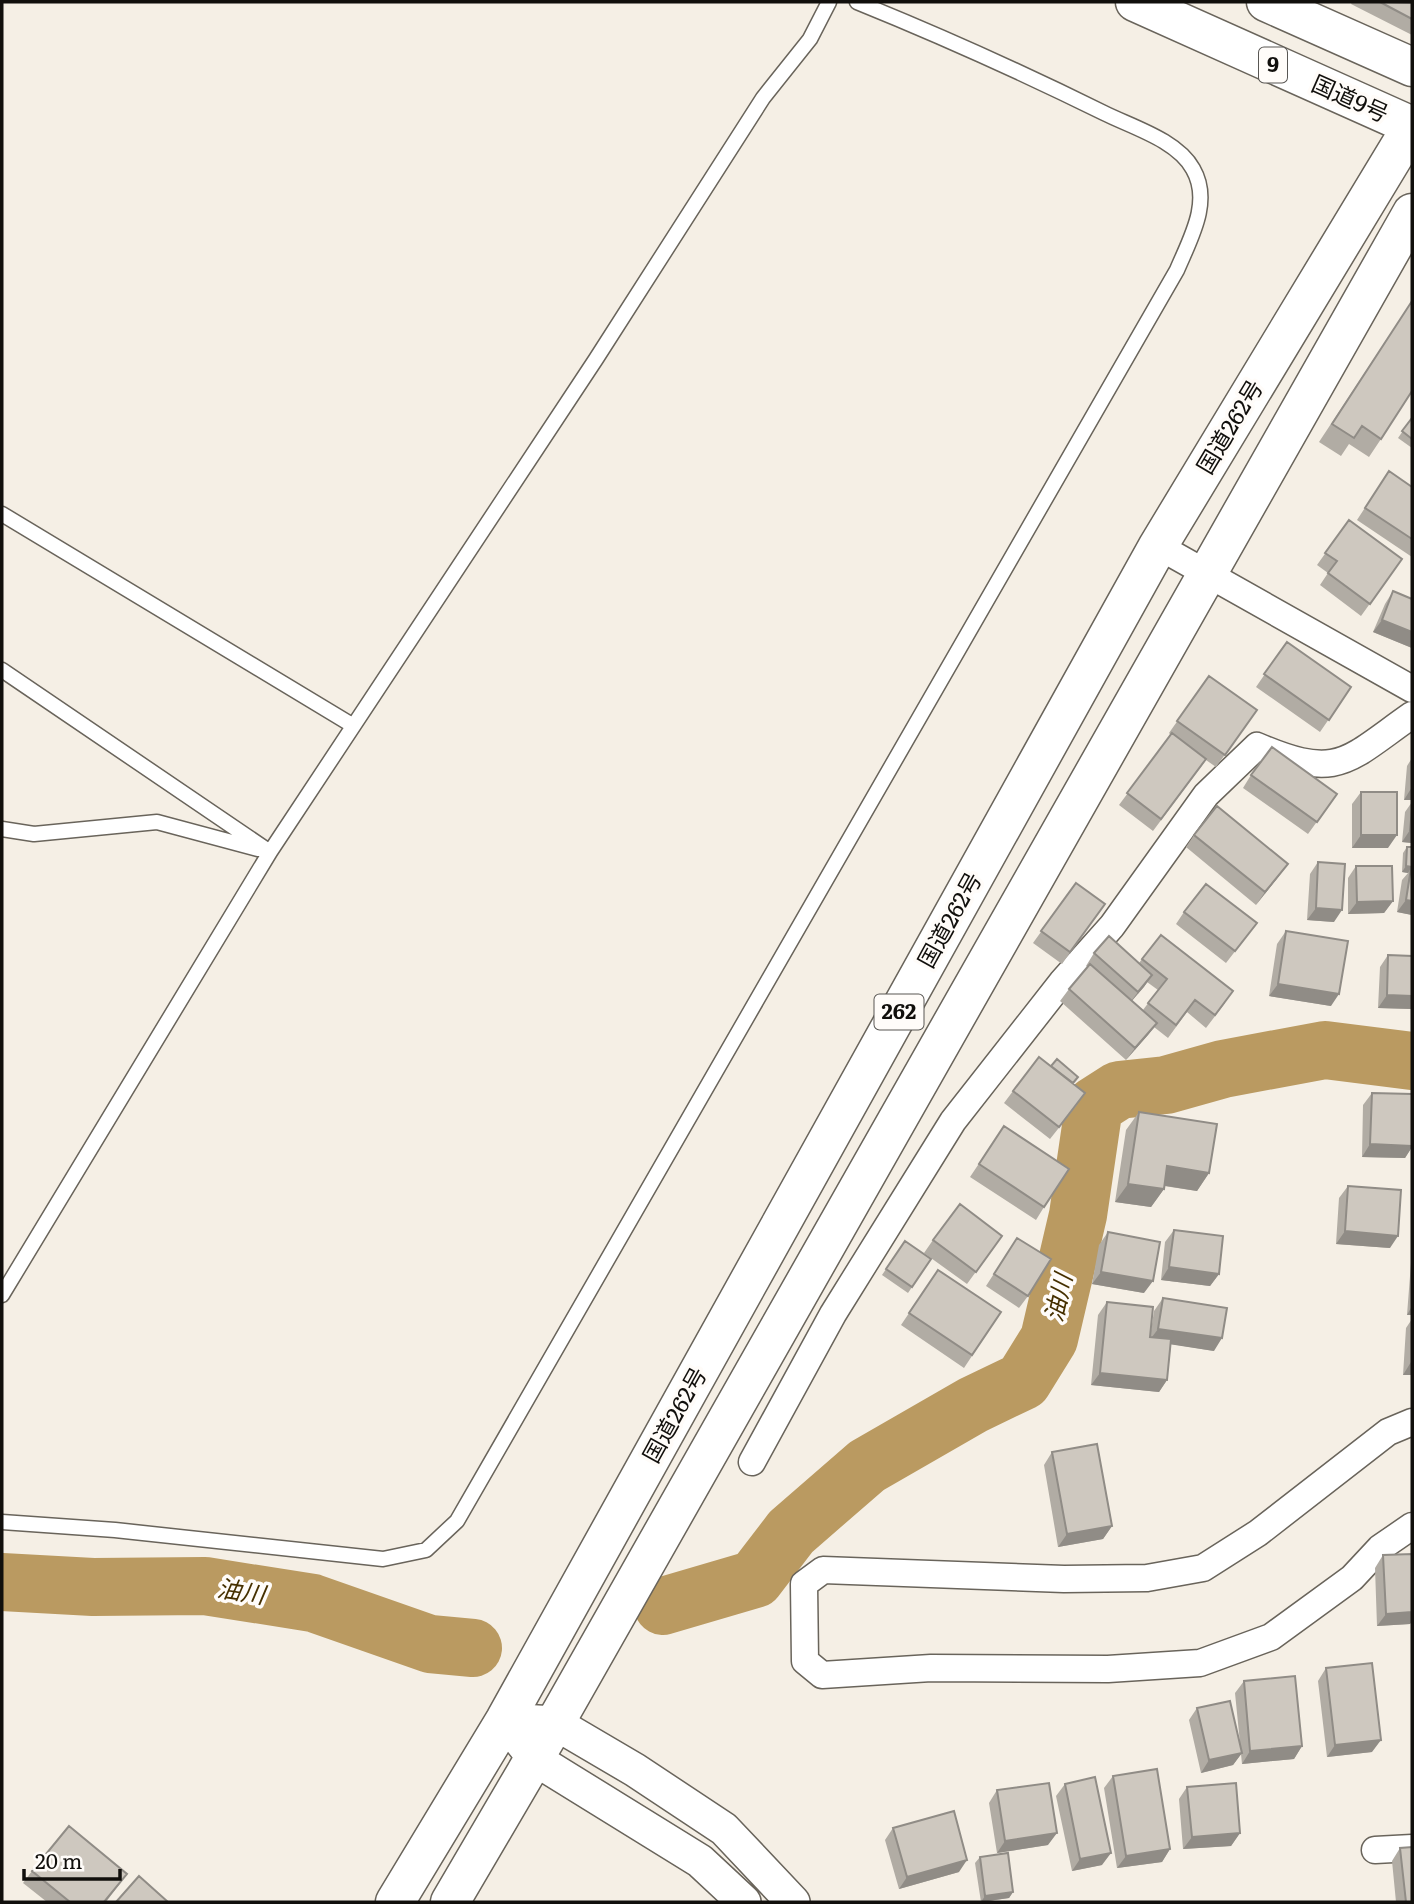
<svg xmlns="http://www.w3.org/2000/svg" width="1414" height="1904" viewBox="0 0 1414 1904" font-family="Literata,'Noto Sans JP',serif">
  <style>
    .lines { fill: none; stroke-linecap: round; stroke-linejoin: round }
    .river { stroke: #ba9a61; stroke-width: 58 }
    .service-casing { stroke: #69645b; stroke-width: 17 }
    .minor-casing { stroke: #69645b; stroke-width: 29 }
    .tertiary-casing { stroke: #69645b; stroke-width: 36 }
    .trunk-casing { stroke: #69645b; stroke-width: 41 }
    .service { stroke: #fff; stroke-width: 14 }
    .minor { stroke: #fff; stroke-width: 26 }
    .tertiary { stroke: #fff; stroke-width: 33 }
    .trunk { stroke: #fff; stroke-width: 38 }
    .wall { fill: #b1aca4; fill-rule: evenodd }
    .shaded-wall { fill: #908c86 }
    .building { fill: #cec8bf; stroke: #908c86; stroke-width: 2 }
    .labels { text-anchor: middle; stroke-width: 7; stroke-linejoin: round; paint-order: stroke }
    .shield { fill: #fffcf9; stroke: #585653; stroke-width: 2 }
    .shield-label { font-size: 21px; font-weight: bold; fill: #110f0c }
    .street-label { font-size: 23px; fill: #110f0c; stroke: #fffcf9 }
    .water-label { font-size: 24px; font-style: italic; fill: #463000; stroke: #fffcf9 }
  </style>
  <rect width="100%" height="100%" fill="#f5efe5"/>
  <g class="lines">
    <!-- river -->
    <path class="river" d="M2,1582L93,1587L205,1586L313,1603L430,1644L473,1648
      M663,1606L755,1579L791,1532L867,1466L973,1405L1023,1381L1049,1339L1078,1215L1094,1106L1119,1090L1166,1085L1223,1069L1325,1050L1412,1061"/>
    <defs>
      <path id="service" d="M2,514L352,725
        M2,670L270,852
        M2,829L34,834L157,822L258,849
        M2,1295L270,852L596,359L763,98L810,39L829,2
        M2,1522L115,1530L383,1559L426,1550L457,1521L1177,270C1190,239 1212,202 1193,169C1177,140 1132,127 1104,113C1023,73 941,36 857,2"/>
      <path id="minor" d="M1158,546L1412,689
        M1412,1422L1388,1432L1258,1533L1203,1568L1147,1578L1064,1579L823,1570L804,1584L805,1661L822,1675L931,1668L1108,1669L1200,1663L1271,1637L1352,1578L1380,1548L1412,1526
        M752,1462L833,1314L953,1121L1062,982L1112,926L1206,795L1257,746C1339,781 1346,761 1412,715
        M1375,1850L1412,1848"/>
      <path id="tertiary" d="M505,1720L555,1723L635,1770L724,1829L793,1902
        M519,1739L535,1759L700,1861L744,1902"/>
      <path id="trunk" d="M1135,2L1412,126
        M1266,2L1412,67
        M395,1902L505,1720L1158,546L1412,126
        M450,1902L555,1723L1412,213"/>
    </defs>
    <!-- service casing -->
    <use href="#service" class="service-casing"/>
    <!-- minor casing -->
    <use href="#minor" class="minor-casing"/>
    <!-- tertiary casing -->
    <use href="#tertiary" class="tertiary-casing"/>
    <!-- trunk casing -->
    <use href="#trunk" class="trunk-casing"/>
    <!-- service -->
    <use href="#service" class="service"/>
    <!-- minor -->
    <use href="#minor" class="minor"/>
    <!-- tertiary -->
    <use href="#tertiary" class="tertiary"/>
    <!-- trunk -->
    <use href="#trunk" class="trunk"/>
  </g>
  <!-- wall -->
  <path class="wall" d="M1352,2L1412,3V35L1351,4Z
    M1412,301L1381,439L1369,457L1349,444L1341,456L1319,442Z
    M1412,418V448L1398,438Z
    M1389,471L1412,487V557L1357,520Z
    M1349,520L1402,559L1361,616L1320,585L1328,573L1317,565Z
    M1393,591L1412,599V648L1373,632L1385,604Z
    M1287,642L1351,687L1320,732L1256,687Z
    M1209,676L1257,710L1216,767L1206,760L1153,831L1119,805L1171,735L1169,733Z
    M1412,758V800H1404L1407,766Z
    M1251,775L1337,794L1308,834L1243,788Z
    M1361,792L1388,848H1352V804Z
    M1412,802V843L1402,842L1405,812Z
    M1194,835L1279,876L1256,905L1186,847Z
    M1407,847H1412V915L1397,912L1402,880L1408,873L1402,872L1403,853Z
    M1318,862L1334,922L1307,920L1310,874Z
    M1356,866L1393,901L1384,913L1348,914V878Z
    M1076,883L1105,904L1062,964L1033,943Z
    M1184,912L1257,923L1226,963L1176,924Z
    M1286,931L1331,1006L1269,996L1277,944Z
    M1161,935L1225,1003L1206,1028L1187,1012L1168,1038L1154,1027L1126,1060L1060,1001L1069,989L1088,967L1086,966L1094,953L1139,963ZM1147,982L1158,990L1143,1010L1132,1001Z
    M1388,955L1412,956V1009L1378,1008L1380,967Z
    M1073,1083L1077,1105L1050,1139L1004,1103L1013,1091Z
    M1372,1093L1412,1094V1147L1405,1158L1362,1157L1363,1105Z
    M1139,1112L1209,1173L1197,1191L1164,1186V1189L1151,1207L1115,1202L1126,1130Z
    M1004,1126L1044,1207L1036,1220L970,1177Z
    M1348,1186L1390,1248L1336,1244L1339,1198Z
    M1174,1230L1219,1274L1210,1286L1161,1280L1165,1242Z
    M1108,1232L1144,1293L1092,1284L1099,1245Z
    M1002,1236L967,1284L924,1253L933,1240Z
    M1017,1238L1028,1296L1019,1308L986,1286Z
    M905,1241L931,1259L908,1293L882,1275Z
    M1412,1250V1315H1407Z
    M938,1270L1001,1312L964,1368L901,1325Z
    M1163,1298L1214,1351L1171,1344L1167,1380L1159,1392L1091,1385L1098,1315L1107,1302L1150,1337L1154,1311Z
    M1412,1319V1375H1403L1406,1328Z
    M1052,1452L1112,1526L1103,1539L1058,1547L1044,1465Z
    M1383,1555L1410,1624L1377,1626L1375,1568Z
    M1326,1668L1372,1752L1327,1757L1318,1681Z
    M1244,1681L1302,1746L1294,1759L1242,1764L1241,1754L1233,1765L1201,1773L1189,1720L1197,1708L1240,1743L1235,1693Z
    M1113,1776L1170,1849L1162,1862L1117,1868L1104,1788Z
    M1065,1784L1102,1865L1072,1871L1056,1796Z
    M1187,1787L1240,1833L1231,1846L1183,1849L1179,1799Z
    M997,1790L1048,1845L997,1853L989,1803Z
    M893,1828L959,1872L899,1889L885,1840Z
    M1400,1848L1412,1902H1396L1392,1861Z
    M980,1857L1013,1892L1009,1898L981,1902L975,1863Z
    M32,1871L127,1874L106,1902H47L23,1883Z"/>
  <!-- shaded-wall -->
  <path class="shaded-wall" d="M1382,620L1412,632V648L1373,632Z
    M1412,787V800H1404Z
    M1410,830H1412V843L1402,842Z
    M1361,835H1397L1388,848H1352Z
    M1288,864L1279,876L1256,905L1265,892Z
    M1406,866L1412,867V873L1411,868L1408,873L1402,872Z
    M1406,900L1412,901V915L1397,912Z
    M1393,901L1384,913L1348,914L1357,902Z
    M1316,908L1342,910L1334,922L1307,920Z
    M1152,975L1144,987L1129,1004L1138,992Z
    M1278,984L1339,994L1331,1006L1269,996Z
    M1387,995L1412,996V1009L1378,1008Z
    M1157,1023L1148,1035L1126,1060L1135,1048Z
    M1370,1144L1412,1146V1147L1405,1158L1362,1157Z
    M1167,1166L1209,1173L1197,1191L1154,1184Z
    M1128,1184L1164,1189L1151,1207L1115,1202Z
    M1345,1231L1398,1236L1390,1248L1336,1244Z
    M1169,1267L1219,1274L1210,1286L1161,1280Z
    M1101,1272L1153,1281L1144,1293L1092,1284Z
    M1412,1306V1315H1407Z
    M1158,1329L1222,1338L1214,1351L1149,1341Z
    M1411,1362H1412V1375H1403Z
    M1100,1373L1167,1380L1159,1392L1091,1385Z
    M1112,1526L1103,1539L1058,1547L1067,1534Z
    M1412,1612V1622L1410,1624L1377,1626L1386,1614Z
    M1381,1740L1372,1752L1327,1757L1335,1745Z
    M1302,1746L1294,1759L1242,1764L1250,1751Z
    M1242,1753L1233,1765L1201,1773L1209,1760Z
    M1057,1833L1048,1845L997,1853L1005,1841Z
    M1240,1833L1231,1846L1183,1849L1192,1837Z
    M1170,1849L1162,1862L1117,1868L1126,1856Z
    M1111,1853L1102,1865L1072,1871L1080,1859Z
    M967,1860L959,1872L899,1889L907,1877Z
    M1013,1892L1009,1898L981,1902L985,1896Z"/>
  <!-- building -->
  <path class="building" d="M1380,2L1412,3V19Z
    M1412,301V391L1381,439L1362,426L1354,438L1332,424Z
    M1412,418V439L1402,431Z
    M1389,471L1412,487V539L1365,508Z
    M1349,520L1402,559L1370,604L1328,573L1337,561L1325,553Z
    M1393,591L1412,599V632L1382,620Z
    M1287,642L1351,687L1329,720L1264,674Z
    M1209,676L1257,710L1225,755L1177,721Z
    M1172,733L1206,759L1161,819L1127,793Z
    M1272,747L1337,794L1317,822L1251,775Z
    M1361,792H1397V835H1361Z
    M1217,806L1288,864L1265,892L1194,835Z
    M1412,810V830H1410Z
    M1407,847H1412V867L1406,866Z
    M1318,862L1345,864L1342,910L1316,908Z
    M1356,866H1392L1393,901L1357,902Z
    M1411,868H1412V901L1406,900Z
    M1076,883L1105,904L1070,952L1041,931Z
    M1206,884L1257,923L1235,951L1184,912Z
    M1286,931L1348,941L1339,994L1278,984Z
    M1161,935L1233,991L1215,1015L1195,1000L1176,1025L1148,1003L1167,979L1142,959Z
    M1109,936L1152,975L1138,992L1094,953Z
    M1388,955L1412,956V996L1387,995Z
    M1090,964L1157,1023L1135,1048L1069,989Z
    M1039,1057L1085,1093L1059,1127L1013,1091Z
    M1057,1059L1078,1077L1073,1083L1051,1066Z
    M1372,1093L1412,1094V1146L1370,1144Z
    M1139,1112L1217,1124L1209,1173L1167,1166L1164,1189L1128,1184Z
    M1004,1126L1069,1169L1044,1207L979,1164Z
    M1348,1186L1401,1190L1398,1236L1345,1231Z
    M960,1204L1002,1236L976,1272L933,1240Z
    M1174,1230L1223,1236L1219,1274L1169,1267Z
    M1108,1232L1160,1242L1153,1281L1101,1272Z
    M1017,1238L1051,1259L1028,1296L994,1274Z
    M905,1241L931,1259L912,1287L886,1269Z
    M938,1270L1001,1312L972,1355L909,1313Z
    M1163,1298L1227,1308L1222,1338L1158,1329Z
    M1107,1302L1153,1307L1150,1337L1171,1339L1167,1380L1100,1373Z
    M1097,1444L1112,1526L1067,1534L1052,1452Z
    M1412,1554V1612L1386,1614L1383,1555Z
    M1372,1663L1381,1740L1335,1745L1326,1668Z
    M1295,1676L1302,1746L1250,1751L1244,1681Z
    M1230,1701L1242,1753L1209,1760L1197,1708Z
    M1157,1769L1170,1849L1126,1856L1113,1776Z
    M1095,1777L1111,1853L1080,1859L1065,1784Z
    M1049,1783L1057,1833L1005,1841L997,1790Z
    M1236,1783L1240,1833L1192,1837L1187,1787Z
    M954,1811L967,1860L907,1877L893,1828Z
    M69,1826L127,1874L104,1902H70L32,1871Z
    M1412,1847V1902H1406L1400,1848Z
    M1008,1853L1013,1892L985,1896L980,1857Z
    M139,1876L168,1902H116Z"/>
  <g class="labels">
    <!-- shield labels -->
    <g class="shield">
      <rect x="1259" y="47.5" width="28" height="35" rx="5"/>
      <rect x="874.5" y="994.5" width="49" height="35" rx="5"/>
    </g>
    <g class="shield-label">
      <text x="1273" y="72">9</text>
      <text x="899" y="1019">262</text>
    </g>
    <!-- street labels -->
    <g class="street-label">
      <text transform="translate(1350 99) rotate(24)" y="8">国道9号</text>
      <text transform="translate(1230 427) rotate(-59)" y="8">国道262号</text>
      <text transform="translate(950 920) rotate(-61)" y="8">国道262号</text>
      <text transform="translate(675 1415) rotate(-61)" y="8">国道262号</text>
    </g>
    <!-- water labels -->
    <g class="water-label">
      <text transform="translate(1059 1298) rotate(-77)" y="8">油川</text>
      <text transform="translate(241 1592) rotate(9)" y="8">油川</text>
    </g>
  </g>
  <!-- border -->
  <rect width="1414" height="1904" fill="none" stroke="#110f0c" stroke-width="7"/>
  <!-- scale -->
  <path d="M24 1869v10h96v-10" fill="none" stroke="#110f0c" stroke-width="3.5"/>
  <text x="35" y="1869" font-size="21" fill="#110f0c" stroke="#fffcf9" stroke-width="5" paint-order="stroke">20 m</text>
</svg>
